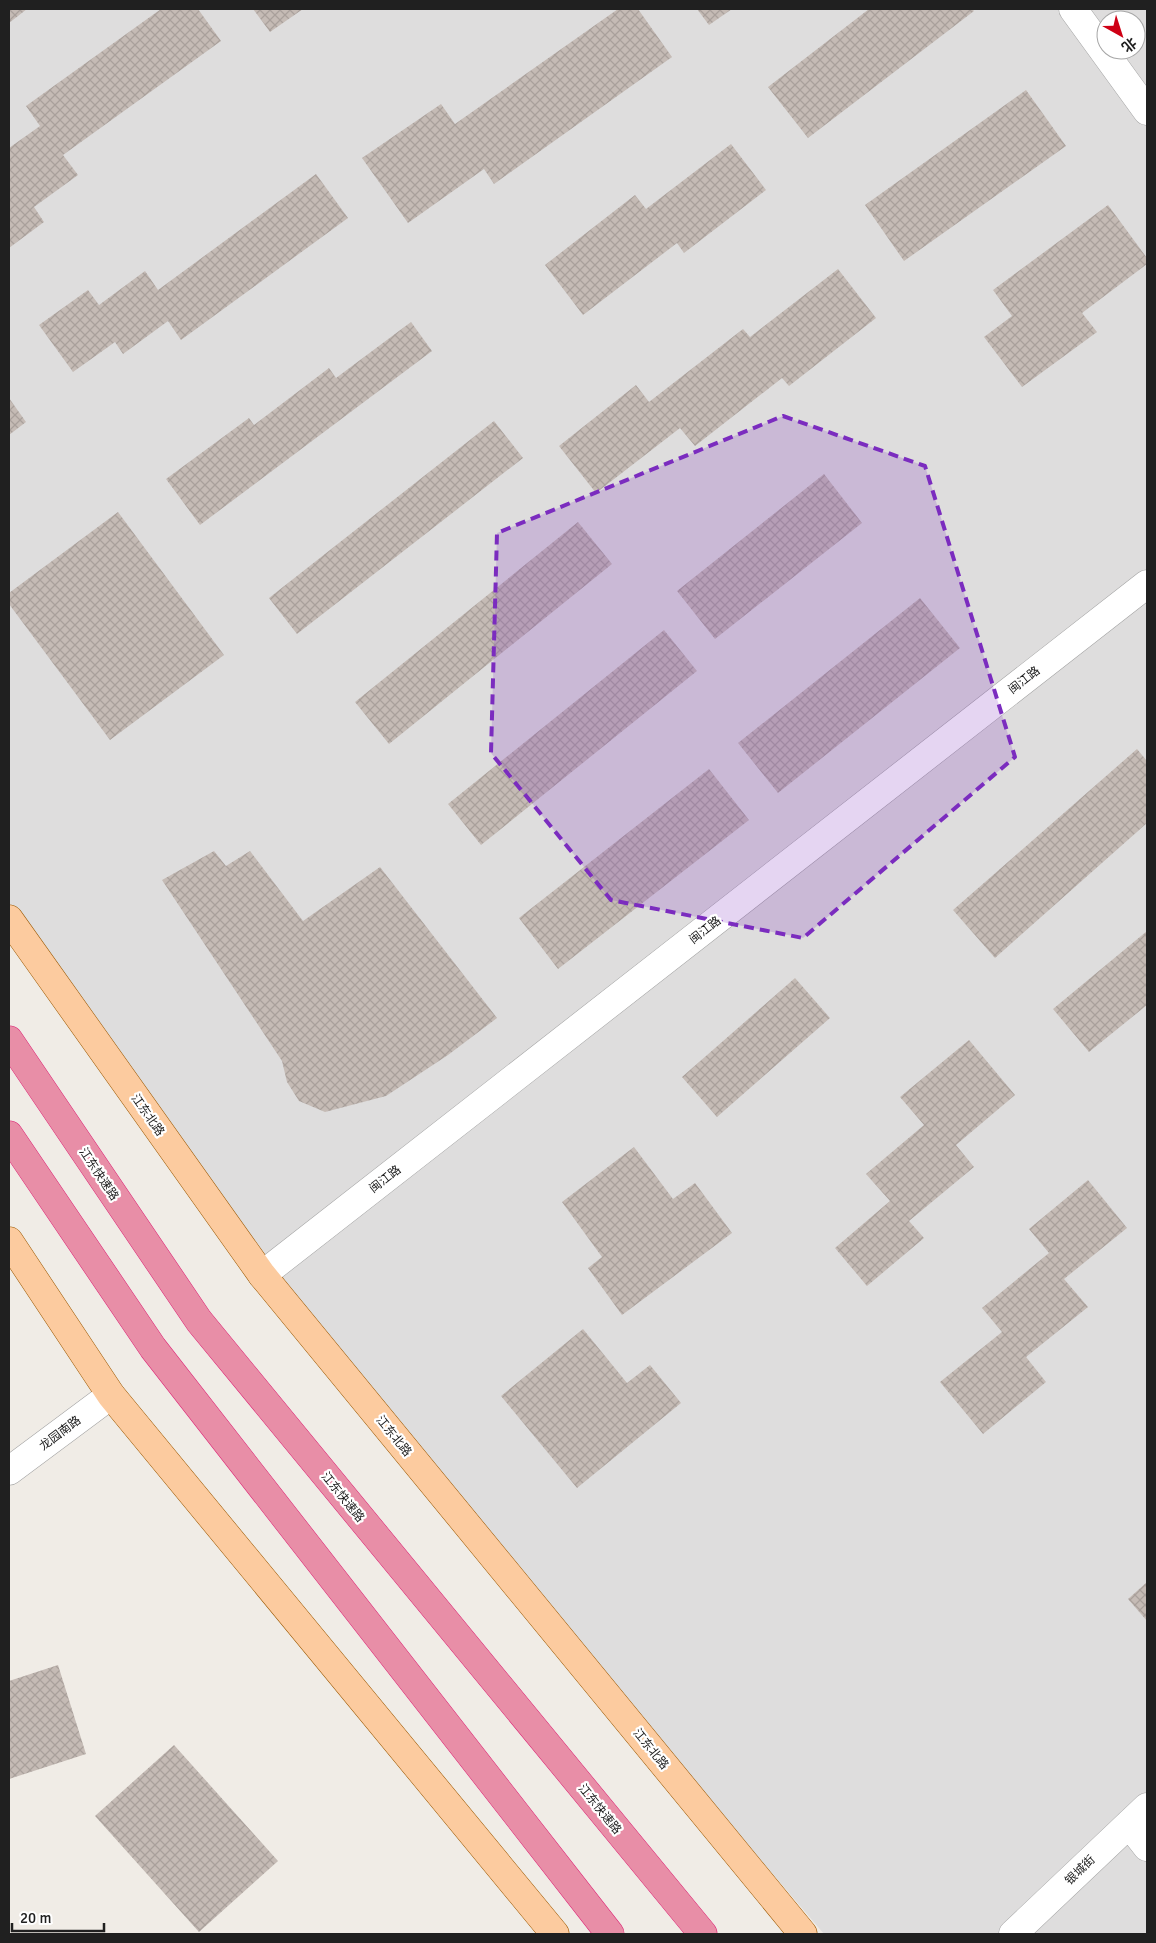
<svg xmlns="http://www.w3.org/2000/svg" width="1156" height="1943" viewBox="0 0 1156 1943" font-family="Signika,'Noto Sans SC',sans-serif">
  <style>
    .residential { fill: #dedddd; fill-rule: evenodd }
    .building { fill: url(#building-cross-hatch) }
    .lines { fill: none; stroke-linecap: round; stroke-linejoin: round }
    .minor-casing { stroke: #a4a4a4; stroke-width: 29 }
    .major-casing { stroke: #9b5800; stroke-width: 29 }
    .highway-casing { stroke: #dc2576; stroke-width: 29 }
    .minor { stroke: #fff; stroke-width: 28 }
    .major { stroke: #fccb9f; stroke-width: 28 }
    .highway { stroke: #e88ea7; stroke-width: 28 }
    .marked { fill: #7b2cbf; fill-opacity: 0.2; stroke: #7b2cbf; stroke-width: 4; stroke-dasharray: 10 6; stroke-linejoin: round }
    .labels { text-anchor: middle; stroke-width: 4.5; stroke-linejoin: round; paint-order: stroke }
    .street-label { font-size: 12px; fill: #202020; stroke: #fff }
  </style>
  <defs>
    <pattern id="building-cross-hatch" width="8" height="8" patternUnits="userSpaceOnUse" patternTransform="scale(1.25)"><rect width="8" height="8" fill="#c5bbb5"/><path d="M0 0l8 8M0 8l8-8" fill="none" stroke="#a9a09b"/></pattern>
  </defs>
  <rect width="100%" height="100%" fill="#f0ece6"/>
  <!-- residential -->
  <path class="residential" d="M9,9H1147V1934H824L262,1275L9,921ZM1106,20H1136V50H1106Z"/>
  <!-- building -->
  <path class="building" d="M9,9H27L9,23Z
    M161,9H198L221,41L63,155L78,175L34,207L44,222L9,248V148L40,126L26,106Z
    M253,9H303L270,32Z
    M618,9H638L672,57L494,184L484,169L408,223L362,158L441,104L455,124Z
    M697,9H732L709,25Z
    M869,9H972L974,11L808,138L768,87Z
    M1026,90L1066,146L904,261L865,205Z
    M731,144L766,190L684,253L677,243L583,315L545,265L635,195L646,209Z
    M316,174L348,218L181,340L168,321L123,354L115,342L73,372L39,325L88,290L99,305L145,271L158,290Z
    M1108,205L1147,258V264L1082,313L1097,332L1022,387L984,337L1012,316L993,290Z
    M838,269L876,318L789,386L782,378L695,446L680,428L596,493L559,446L636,385L649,402L743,329L750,337Z
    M411,322L432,351L200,525L166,479L249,418L254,425L329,368L336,378Z
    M9,398L26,422L9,435Z
    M494,421L523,458L297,634L269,598Z
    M824,474L862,523L715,639L677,591Z
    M118,512L224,655L110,740L9,604V593Z
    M578,522L612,564L389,744L355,702Z
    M920,598L960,648L778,793L738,743Z
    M664,630L697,671L481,845L448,804Z
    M1137,749L1147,761V823L995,958L953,910Z
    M709,769L749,820L558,969L519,918Z
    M214,851L226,866L250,851L303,921L380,867L497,1018L448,1055L386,1096L325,1112L299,1101L287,1082L282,1061L162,880Z
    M1147,931V1005L1089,1052L1053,1009Z
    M795,978L830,1018L717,1117L682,1077Z
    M969,1040L1015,1095L956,1145L974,1167L909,1221L924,1238L867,1286L835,1248L890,1201L866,1174L924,1125L900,1097Z
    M634,1147L673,1199L695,1183L732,1233L622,1315L588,1268L602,1257L562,1202Z
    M1088,1180L1127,1228L1064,1279L1088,1307L1026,1357L1046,1382L983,1434L940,1382L1002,1332L982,1308L1049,1253L1029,1229Z
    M583,1329L627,1383L650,1365L681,1403L577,1488L501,1396Z
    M1147,1582V1621L1128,1599Z
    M58,1665L86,1754L9,1779V1681Z
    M174,1745L278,1861L199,1932L95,1816Z"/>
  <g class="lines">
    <defs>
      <path id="minor" d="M1073,9L1147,111
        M262,1275L1147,584
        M9,1471L111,1395
        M1129,1824L1147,1847
        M1013,1934L1147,1807"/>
      <path id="major" d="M9,919L262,1275L803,1934
        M9,1241L111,1395L555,1934"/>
      <path id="highway" d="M9,1040L199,1321L703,1934
        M9,1135L153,1348L610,1934"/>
    </defs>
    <!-- minor casing -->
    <use href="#minor" class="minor-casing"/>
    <!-- major casing -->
    <use href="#major" class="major-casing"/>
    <!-- highway casing -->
    <use href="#highway" class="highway-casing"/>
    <!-- minor -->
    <use href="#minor" class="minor"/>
    <!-- major -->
    <use href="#major" class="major"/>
    <!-- highway -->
    <use href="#highway" class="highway"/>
  </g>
  <!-- marked area -->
  <path class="marked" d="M783,416L925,466L1015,757L803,938L611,900L491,753L497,533Z"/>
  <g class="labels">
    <!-- street labels -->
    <g class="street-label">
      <text transform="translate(1024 680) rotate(-38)" y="4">闽江路</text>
      <text transform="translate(705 930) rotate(-38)" y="4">闽江路</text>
      <text transform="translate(148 1115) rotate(55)" y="4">江东北路</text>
      <text transform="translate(99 1174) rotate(56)" y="4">江东快速路</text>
      <text transform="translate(385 1179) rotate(-38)" y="4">闽江路</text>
      <text transform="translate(60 1433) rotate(-37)" y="4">龙园南路</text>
      <text transform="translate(394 1436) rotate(51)" y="4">江东北路</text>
      <text transform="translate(343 1497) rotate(51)" y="4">江东快速路</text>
      <text transform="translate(651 1749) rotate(51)" y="4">江东北路</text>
      <text transform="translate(600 1809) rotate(51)" y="4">江东快速路</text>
      <text transform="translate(1080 1870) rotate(-44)" y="4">银城街</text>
    </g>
  </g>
  <!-- border -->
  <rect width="1156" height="1943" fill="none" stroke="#202020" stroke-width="20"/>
  <!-- north arrow -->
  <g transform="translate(1121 35) rotate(141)"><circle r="24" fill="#ffffff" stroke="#a6a6a6"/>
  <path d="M0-4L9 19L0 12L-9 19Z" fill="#cf0015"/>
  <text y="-8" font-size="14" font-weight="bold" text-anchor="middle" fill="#202020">北</text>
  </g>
  <!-- scale -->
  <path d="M12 1923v8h92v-8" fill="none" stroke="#202020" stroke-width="2.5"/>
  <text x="20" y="1923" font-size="15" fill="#202020" stroke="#ffffff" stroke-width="4" paint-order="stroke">20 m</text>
</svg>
